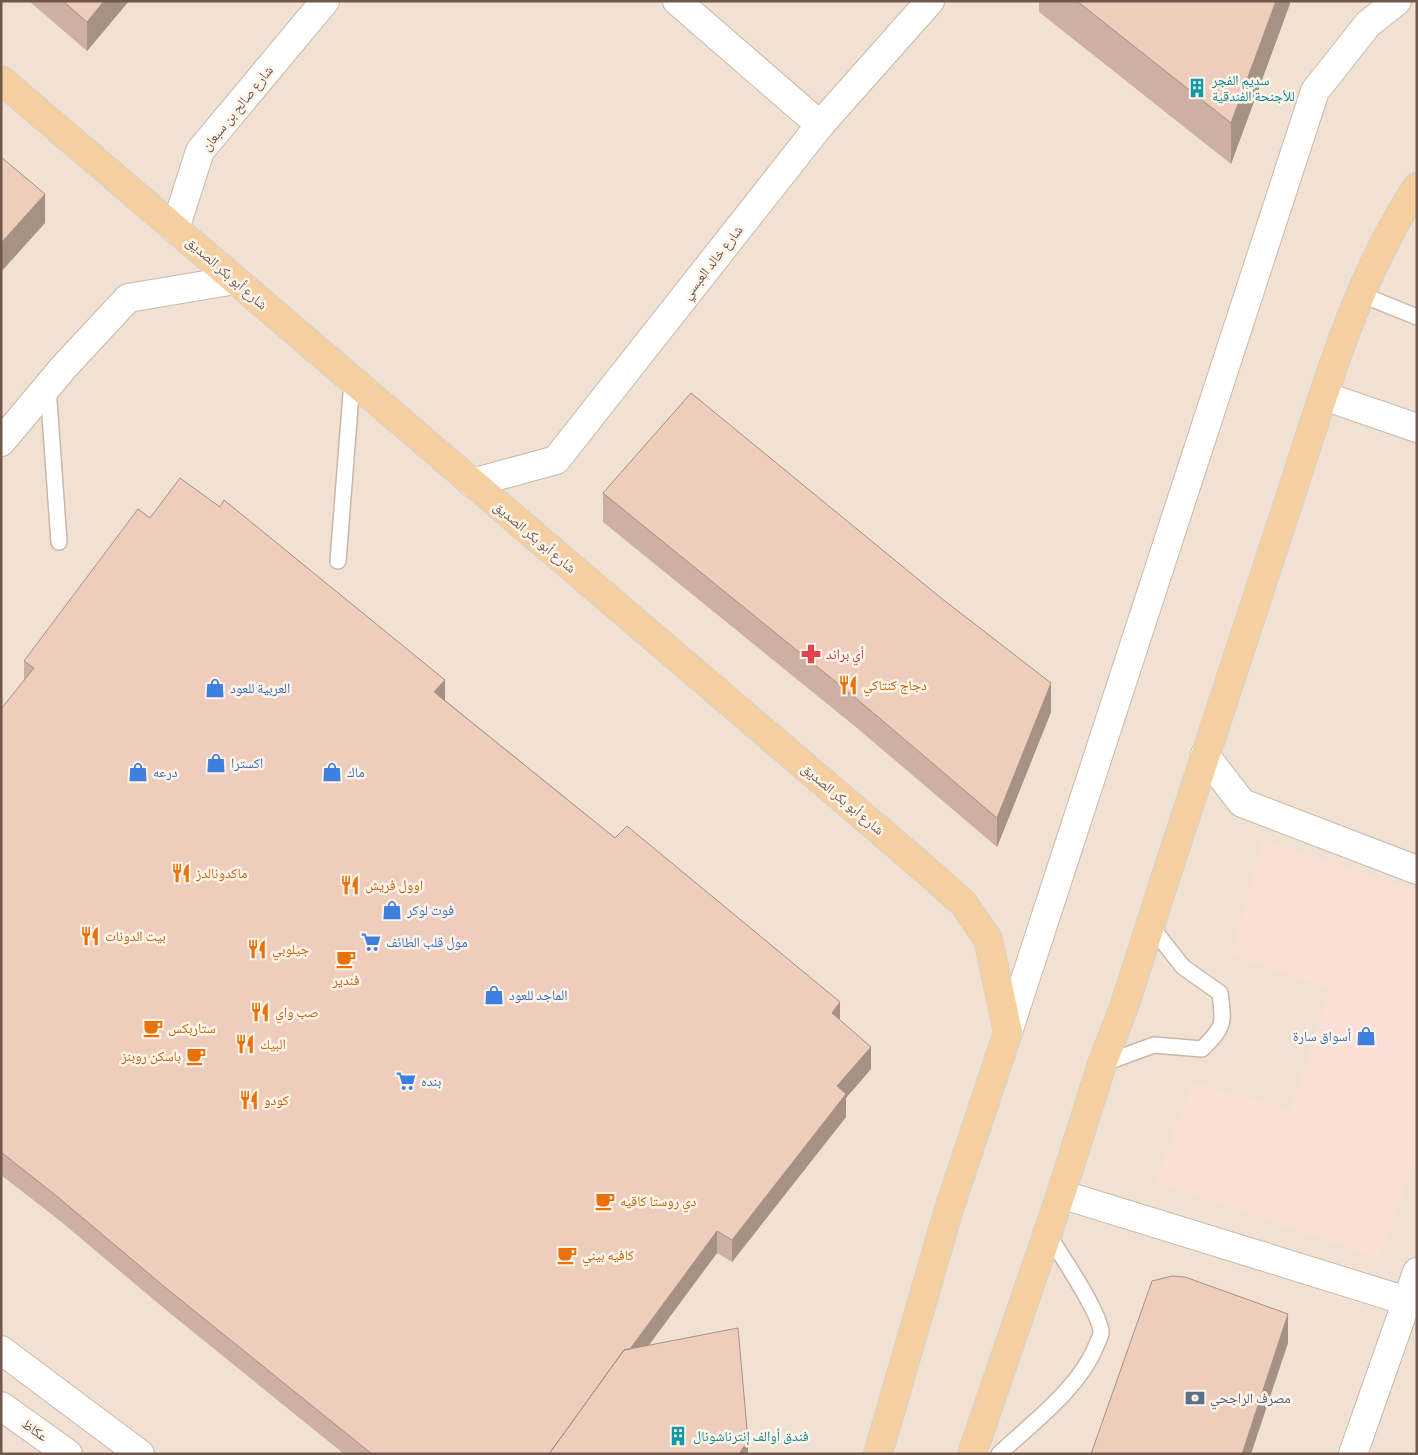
<svg xmlns="http://www.w3.org/2000/svg" width="1418" height="1455" viewBox="0 0 1418 1455" font-family="Manrope,'Noto Naskh Arabic',sans-serif">
  <style>
    .residential { fill: #f1e1d2 }
    .commercial { fill: #fadfd7 }
    .lines { fill: none; stroke-linecap: round; stroke-linejoin: round }
    .service-casing { stroke: #cab7aa; stroke-width: 18 }
    .minor-casing { stroke: #cab7aa; stroke-width: 30 }
    .tertiary-casing { stroke: #cab7aa; stroke-width: 30 }
    .secondary-casing { stroke: #cfb8ab; stroke-width: 30 }
    .primary-casing { stroke: #d7d0cd; stroke-width: 30 }
    .service { stroke: #fff; stroke-width: 15 }
    .minor { stroke: #fff; stroke-width: 28 }
    .tertiary { stroke: #fff; stroke-width: 28 }
    .secondary { stroke: #fff; stroke-width: 28 }
    .primary { stroke: #f5cfa0; stroke-width: 28 }
    .wall { fill: #cdb0a3 }
    .shaded-wall { fill: #a79084 }
    .building { fill: #eecdbd; stroke: #a79084 }
    .labels { text-anchor: middle; stroke-width: 5; stroke-linejoin: round; paint-order: stroke }
    .culture-label { font-size: 14px; fill: #0d838f; stroke: #fef4e9; text-anchor: start }
    .street-label { font-size: 14px; fill: #70564b; stroke: #fef4e9 }
    .health-label { font-size: 14px; fill: #be3a42; stroke: #fef4e9; text-anchor: start }
    .food-label { font-size: 14px; fill: #c56008; stroke: #fef4e9; text-anchor: start }
    .shop-label { font-size: 14px; fill: #366cbe; stroke: #fef4e9; text-anchor: start }
    .service-label { font-size: 14px; fill: #4e5e75; stroke: #fef4e9; text-anchor: start }
  </style>
  <rect width="100%" height="100%" fill="#faf0e3"/>
  <!-- residential -->
  <path class="residential" d="M1,1H1417V1454H1Z"/>
  <!-- commercial -->
  <path class="commercial" d="M1263,840L1417,891V1153L1380,1259L1155,1182L1193,1083L1291,1109L1330,989L1231,955Z"/>
  <g class="lines">
    <defs>
      <path id="service" d="M1360,294L1417,317
        M48,387L59,542
        M338,561L352,381
        M1102,1064L1154,1045L1202,1049C1225,1026 1224,1024 1220,993L1183,967L1150,925
        M999,1454C1033,1422 1080,1388 1097,1344C1098,1341 1101,1336 1101,1333C1102,1315 1059,1252 1047,1233"/>
      <path id="minor" d="M677,1L820,125
        M175,229L200,151L325,1
        M1324,396L1417,428
        M1,442L63,368L128,298L235,280
        M472,483L556,460L820,125L930,1
        M1205,755L1242,803L1417,870
        M1061,1194L1407,1301
        M1353,1454L1417,1272"/>
      <path id="tertiary" d="M1,1350L140,1454
        M1,1406L68,1454"/>
      <path id="secondary" d="M1008,1032L1315,91L1368,24L1397,1"/>
      <path id="primary" d="M1,80L919,864L963,903L988,939L1008,1032L949,1209L878,1454
        M972,1454L1061,1194L1102,1064L1125,1004C1176,843 1229,683 1282,522C1320,409 1351,287 1417,187"/>
    </defs>
    <!-- service casing -->
    <use href="#service" class="service-casing"/>
    <!-- minor casing -->
    <use href="#minor" class="minor-casing"/>
    <!-- tertiary casing -->
    <use href="#tertiary" class="tertiary-casing"/>
    <!-- secondary casing -->
    <use href="#secondary" class="secondary-casing"/>
    <!-- primary casing -->
    <use href="#primary" class="primary-casing"/>
    <!-- service -->
    <use href="#service" class="service"/>
    <!-- minor -->
    <use href="#minor" class="minor"/>
    <!-- tertiary -->
    <use href="#tertiary" class="tertiary"/>
    <!-- secondary -->
    <use href="#secondary" class="secondary"/>
    <!-- primary -->
    <use href="#primary" class="primary"/>
  </g>
  <!-- wall -->
  <path class="wall" d="M29,1H129L87,51Z
    M1039,1H1291L1231,164L1039,12Z
    M603,493L1051,712L997,847L857,728L603,522Z
    M150,518L445,700L840,1020L871,1069L846,1098V1117L732,1262L717,1253L649,1345L748,1454H344L166,1310L59,1220L1,1175V709L24,681V661Z"/>
  <!-- shaded-wall -->
  <path class="shaded-wall" d="M104,1H129L87,51V22Z
    M1276,1H1291L1231,164V123Z
    M45,194V223L1,272V243Z
    M445,680V702L434,692Z
    M1051,683V712L997,847V818Z
    M840,1002V1024L832,1013Z
    M871,1047V1069L846,1098V1117L732,1262V1240L837,1086Z
    M717,1231V1253L637,1361L630,1349Z
    M1288,1314V1343L1251,1454H1242Z
    M748,1440V1454H739Z"/>
  <!-- building -->
  <path class="building" d="M63,1H104L87,22Z
    M1077,1H1276L1231,123Z
    M1,157L45,194L1,243Z
    M691,393L941,598L1051,683L997,818L857,699L603,493Z
    M180,478L220,507L224,500L445,680L434,692L615,838L627,826L840,1002L832,1013L871,1047L837,1086L846,1094L732,1240L717,1231L630,1349L624,1350L549,1454H372L166,1288L59,1198L1,1152V709L34,668L24,661L138,509L150,518Z
    M1172,1276L1185,1277L1288,1314L1242,1454H1091L1152,1281Z
    M738,1328L748,1440L739,1454H549L624,1350Z"/>
  <!-- icons -->
  <defs>
    <symbol id="building-bare" viewBox="-9 -9 18 18"><path d="M-4-6H4V6H1V3H-1V6H-4ZM-2.5-4.3h1.7v1.8h-1.7ZM.8-4.3h1.7v1.8H.8ZM-2.5-1h1.7V.8h-1.7ZM.8-1h1.7V.8H.8Z" fill="#0f9aa8" stroke="#fef4e9" stroke-width="2.5" paint-order="stroke"/></symbol>
    <symbol id="pharmacy-bare" viewBox="-9 -9 18 18"><path d="M-2-6h4v4h4v4h-4v4h-4v-4h-4v-4h4Z" fill="#e0444e" stroke="#fef4e9" stroke-width="2.5" paint-order="stroke"/></symbol>
    <symbol id="restaurant-bare" viewBox="-9 -9 18 18"><path d="M-5-6h1v4h1v-4h1v4h1v-4h1v5L-1.5 .5V6h-2V.5L-5-1ZM5-6V6H3V1.5H1.5Q1.5-4 5-6Z" fill="#e8710a" stroke="#fef4e9" stroke-width="2.5" paint-order="stroke"/></symbol>
    <symbol id="shop-bare" viewBox="-9 -9 18 18"><path d="M-5-2.5h2.3a2.7 3.5 0 0 1 5.4 0H5L5.5 6h-11ZM-1.5-2.5h3a1.5 2.3 0 0 0-3 0Z" fill="#3f7fe0" stroke="#fef4e9" stroke-width="2.5" paint-order="stroke"/></symbol>
    <symbol id="supermarket-bare" viewBox="-9 -9 18 18"><path d="M-6-5.5h2.5l.6 2H6L4.5 2H-2.5L-4.4-4H-6ZM-1.5 3.2a1.3 1.3 0 1 0 .1 0ZM3 3.2a1.3 1.3 0 1 0 .1 0Z" fill="#3f7fe0" stroke="#fef4e9" stroke-width="2.5" paint-order="stroke"/></symbol>
    <symbol id="cafe-bare" viewBox="-9 -9 18 18"><path d="M-5.5-4.5H6V0H3Q3 3.5 0 3.5H-2.5Q-5.5 3.5-5.5 0ZM3-3.2v2h1.7v-2ZM-6 4.5H4V6H-6Z" fill="#e8710a" stroke="#fef4e9" stroke-width="2.5" paint-order="stroke"/></symbol>
    <symbol id="bank-bare" viewBox="-9 -9 18 18"><path d="M-6-4H6V4H-6ZM0-2.3a2.3 2.3 0 1 0 0 4.6a2.3 2.3 0 1 0 0-4.6Z" fill="#5c6f8a" stroke="#fef4e9" stroke-width="2.5" paint-order="stroke"/></symbol>
  </defs>
  <g fill-rule="evenodd">
    <use href="#building-bare" x="1183" y="74" width="28" height="28"/>
    <use href="#pharmacy-bare" x="797" y="640" width="28" height="28"/>
    <use href="#restaurant-bare" x="834" y="671" width="28" height="28"/>
    <use href="#shop-bare" x="201" y="674" width="28" height="28"/>
    <use href="#shop-bare" x="202" y="749" width="28" height="28"/>
    <use href="#shop-bare" x="124" y="758" width="28" height="28"/>
    <use href="#shop-bare" x="318" y="758" width="28" height="28"/>
    <use href="#restaurant-bare" x="167" y="859" width="28" height="28"/>
    <use href="#restaurant-bare" x="336" y="871" width="28" height="28"/>
    <use href="#shop-bare" x="378" y="896" width="28" height="28"/>
    <use href="#restaurant-bare" x="76" y="922" width="28" height="28"/>
    <use href="#supermarket-bare" x="357" y="928" width="28" height="28"/>
    <use href="#restaurant-bare" x="243" y="935" width="28" height="28"/>
    <use href="#cafe-bare" x="332" y="945" width="28" height="28"/>
    <use href="#shop-bare" x="480" y="981" width="28" height="28"/>
    <use href="#restaurant-bare" x="246" y="998" width="28" height="28"/>
    <use href="#cafe-bare" x="139" y="1014" width="28" height="28"/>
    <use href="#shop-bare" x="1352" y="1022" width="28" height="28"/>
    <use href="#restaurant-bare" x="231" y="1030" width="28" height="28"/>
    <use href="#cafe-bare" x="182" y="1042" width="28" height="28"/>
    <use href="#supermarket-bare" x="392" y="1067" width="28" height="28"/>
    <use href="#restaurant-bare" x="235" y="1086" width="28" height="28"/>
    <use href="#cafe-bare" x="591" y="1187" width="28" height="28"/>
    <use href="#cafe-bare" x="553" y="1241" width="28" height="28"/>
    <use href="#bank-bare" x="1181" y="1384" width="28" height="28"/>
    <use href="#building-bare" x="664" y="1422" width="28" height="28"/>
  </g>
  <g class="labels">
    <!-- culture labels -->
    <g class="culture-label">
      <text x="1212" y="85">سديم الفجر<tspan x="1212" dy="16">للأجنحة الفندقية</tspan></text>
      <text x="693" y="1441">فندق أوالف إنترناشونال</text>
    </g>
    <!-- street labels -->
    <g class="street-label">
      <text transform="translate(237 108) rotate(-51)" y="5">شارع صالح بن سبعان</text>
      <text transform="translate(712 262) rotate(-52)" y="5">شارع خالد العبسي</text>
      <text transform="translate(227 273) rotate(41)" y="5">شارع أبو بكر الصديق</text>
      <text transform="translate(535 537) rotate(40)" y="5">شارع أبو بكر الصديق</text>
      <text transform="translate(843 799) rotate(40)" y="5">شارع أبو بكر الصديق</text>
      <text transform="translate(35 1430) rotate(35)" y="5">عكاظ</text>
    </g>
    <!-- health labels -->
    <g class="health-label">
      <text x="826" y="659">أي براند</text>
    </g>
    <!-- food labels -->
    <g class="food-label">
      <text x="863" y="690">دجاج كنتاكي</text>
      <text x="196" y="878">ماكدونالدز</text>
      <text x="365" y="890">اوول فريش</text>
      <text x="105" y="941">بيت الدونات</text>
      <text x="272" y="954">جيلوبي</text>
      <text x="346" y="985" text-anchor="middle">فندير</text>
      <text x="275" y="1017">صب واي</text>
      <text x="168" y="1033">ستاربكس</text>
      <text x="260" y="1049">البيك</text>
      <text x="181" y="1061" text-anchor="end">باسكن روبنز</text>
      <text x="264" y="1105">كودو</text>
      <text x="620" y="1206">دي روستا كاقيه</text>
      <text x="582" y="1260">كافيه بيني</text>
    </g>
    <!-- shop labels -->
    <g class="shop-label">
      <text x="230" y="693">العربية للعود</text>
      <text x="231" y="768">اكسترا</text>
      <text x="153" y="777">درعه</text>
      <text x="347" y="777">ماك</text>
      <text x="407" y="915">فوت لوكر</text>
      <text x="386" y="947">مول قلب الطائف</text>
      <text x="509" y="1000">الماجد للعود</text>
      <text x="1351" y="1041" text-anchor="end">أسواق سارة</text>
      <text x="421" y="1086">بنده</text>
    </g>
    <!-- service labels -->
    <g class="service-label">
      <text x="1210" y="1403">مصرف الراجحي</text>
    </g>
  </g>
  <!-- border -->
  <rect width="1418" height="1455" fill="none" stroke="#70564b" stroke-width="5"/>
</svg>
